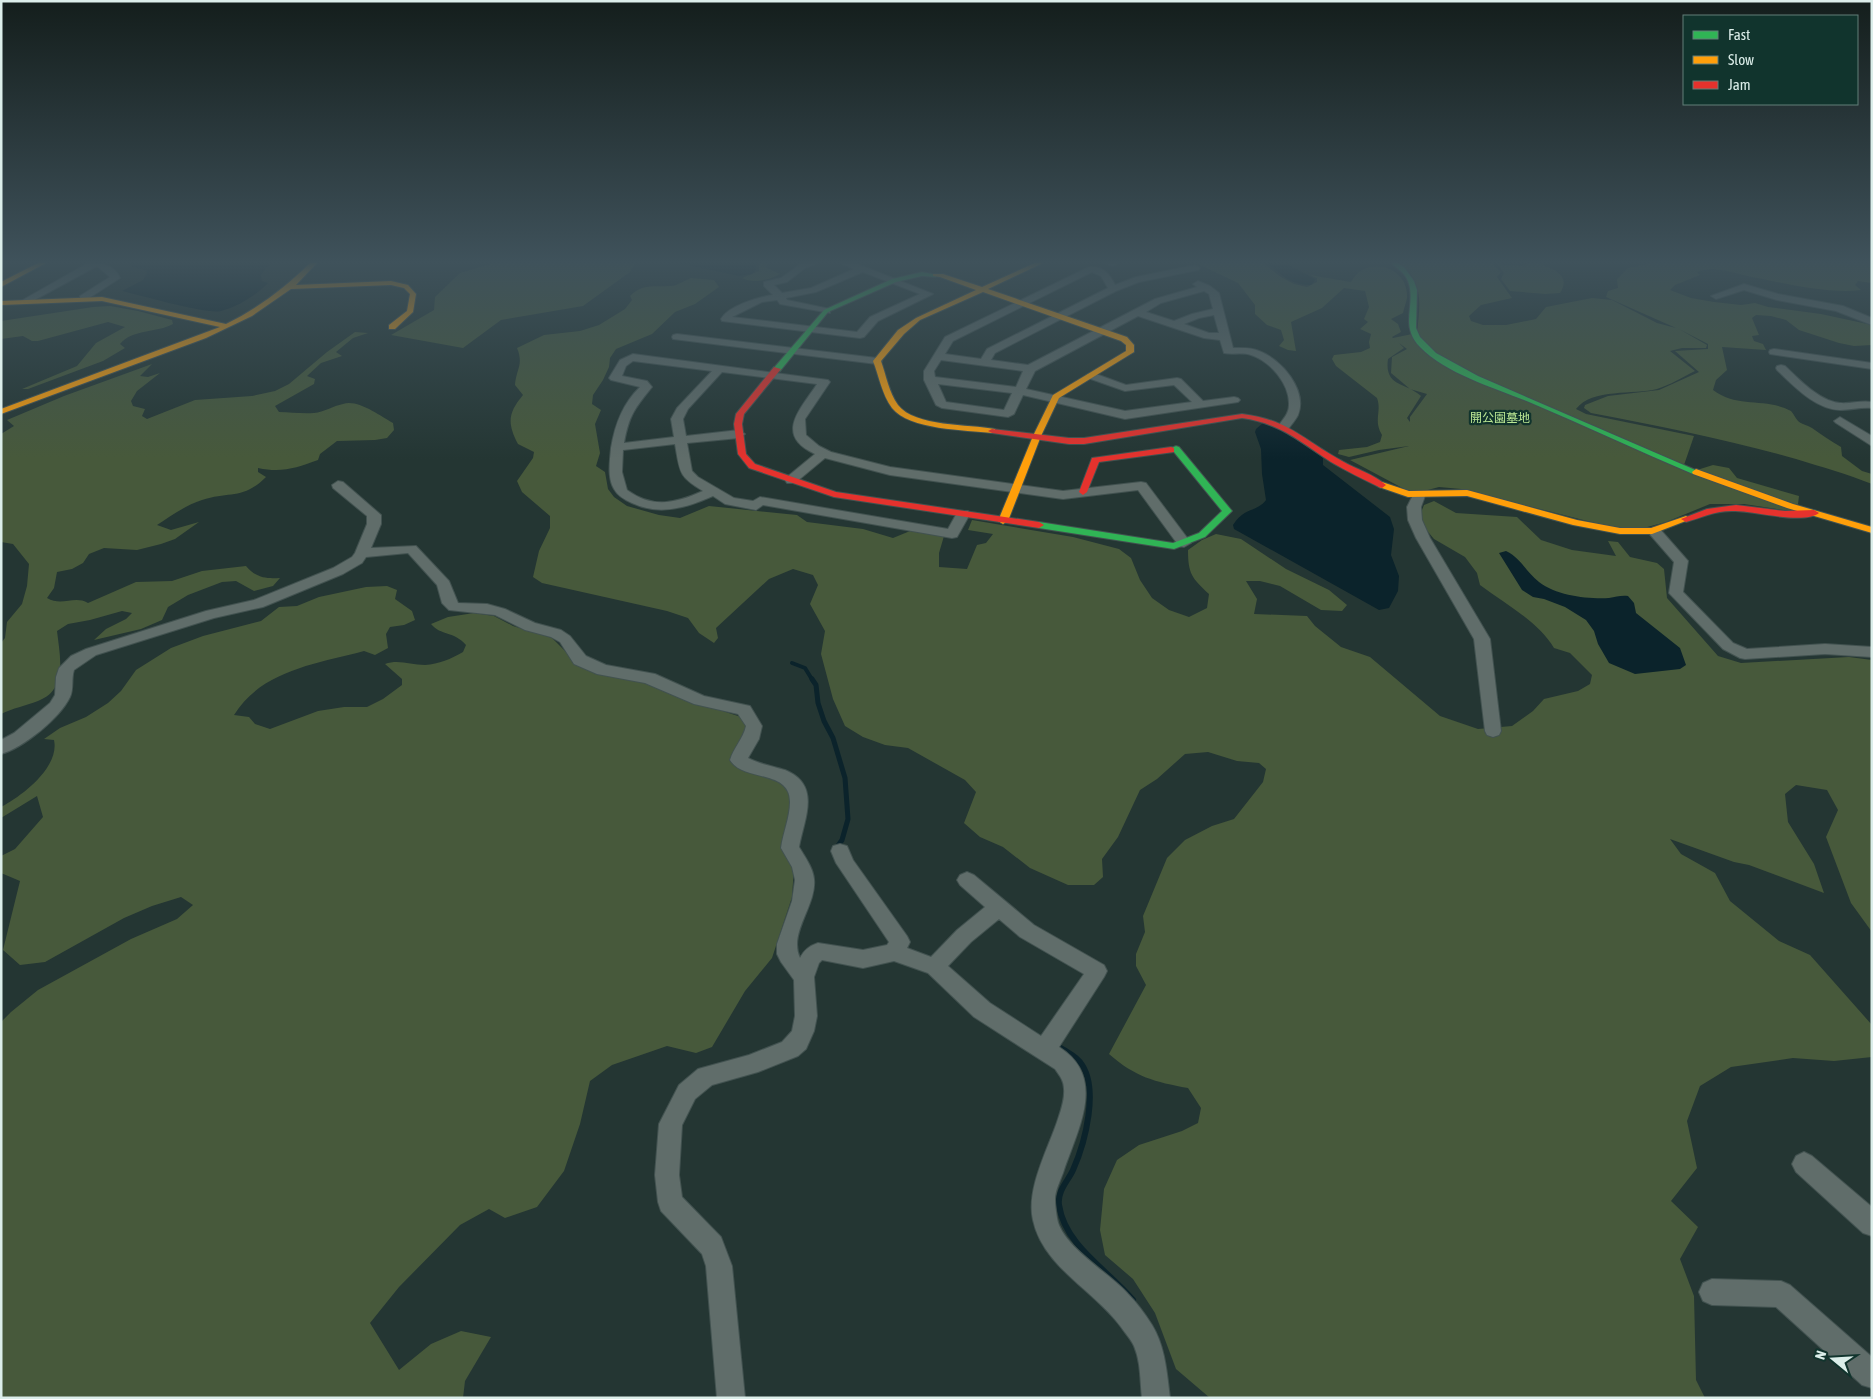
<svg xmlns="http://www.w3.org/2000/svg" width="1873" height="1399" viewBox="0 0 1873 1399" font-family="'Asap Condensed','Noto Sans JP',sans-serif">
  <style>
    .green { fill: #47593b; fill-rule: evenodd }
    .water { fill: #0b232b }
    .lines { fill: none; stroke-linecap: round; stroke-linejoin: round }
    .stream-far2 { stroke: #0b232b; stroke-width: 4 }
    .stream-far1 { stroke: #0b232b; stroke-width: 5 }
    .stream { stroke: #0b232b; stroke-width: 6 }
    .street-casing { stroke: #425250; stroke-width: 2 }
    .fast-casing { stroke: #425250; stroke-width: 2 }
    .slow-casing { stroke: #425250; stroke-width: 2 }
    .jam-casing { stroke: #425250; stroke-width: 2 }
    .street { fill: #606d6a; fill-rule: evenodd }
    .fast { fill: #30b455; fill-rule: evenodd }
    .slow { fill: #ff9f0a; fill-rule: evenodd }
    .jam { fill: #e5322d; fill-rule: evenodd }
    .labels { text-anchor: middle; stroke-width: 4.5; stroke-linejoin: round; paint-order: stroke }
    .far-park-label { font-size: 12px; fill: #bbe794; stroke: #11342d }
  </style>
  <rect width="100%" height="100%" fill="#243633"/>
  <!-- green -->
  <path class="green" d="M493,263H635L630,272L583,306L501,320L463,348L391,335L434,310L435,297L460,273Z
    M759,263H770L765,267L780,274C770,280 753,284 742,278L759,271Z
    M1196,263H1263L1281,277L1294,284L1307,287L1317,282V278L1310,275L1351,282C1366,254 1409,266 1407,298C1406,303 1404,308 1403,313L1391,319L1398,324L1401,332L1392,337L1393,338L1417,333C1420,303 1424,285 1401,263H1494L1493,265L1501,272L1497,277L1512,298L1481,305L1469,316L1471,321L1483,325H1506L1536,319L1546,307L1592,298L1612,300L1657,323L1676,328L1606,297L1608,291L1618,288L1617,279L1628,268L1652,263H1872V283L1858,281L1855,285L1861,290C1830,294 1788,284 1757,278C1739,275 1714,264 1697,272L1700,275L1675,285L1670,290L1691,298L1714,302L1741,305L1755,303L1768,307L1821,314L1872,325V345L1854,346L1839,343L1799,330L1786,320L1771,316L1756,315L1752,318L1759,335L1752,336L1754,341L1763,344L1766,350L1722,347L1727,370L1716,380L1713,390C1738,409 1765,397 1791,411C1794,414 1795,418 1798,421C1801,424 1807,425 1812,428C1821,434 1830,441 1841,447L1842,456L1862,471L1872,474V484C1847,474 1822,467 1796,459C1729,440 1660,426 1591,413L1584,408L1585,405L1608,396L1659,390L1699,372L1675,351L1708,349V344L1679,329L1707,345L1706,348H1682L1670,351L1695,371C1683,377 1670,385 1657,389C1634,395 1592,388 1576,409L1586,414L1694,436L1684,465L1697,470L1713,465L1729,468L1737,478L1799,496L1798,504L1790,511L1744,504H1710L1666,522L1640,529L1607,526L1461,489L1439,487L1424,491H1408L1350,460L1409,446L1379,450L1349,457L1338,454L1339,450L1367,447L1380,442L1382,435C1373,420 1382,412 1377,398L1336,366L1332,359L1334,355L1361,352L1370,348L1369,342L1371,334L1360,329L1368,322L1364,319L1369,307L1365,291L1344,288L1322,308L1291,322L1296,351L1288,350L1279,346L1284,340L1281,330L1267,325L1255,314V305L1238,283ZM1399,343L1407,349L1392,357L1391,373L1410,389L1427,394L1410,417V422L1407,418L1421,396C1406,382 1384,387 1388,359L1404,348Z
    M1528,263H1544V266C1558,270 1570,278 1560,293L1545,294L1510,291L1501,279L1504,273L1497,264L1521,266Z
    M691,278L714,280L719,287L695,304L675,312L652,334L616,349L610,358L609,367L603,380L593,395L592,404L601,410L595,424L600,453L596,466L605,472L608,489L614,497L627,506L659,515L680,518L709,506L797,515L807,522L863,529L893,538L915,529L944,536L939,553V567L967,569L977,545L986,543L993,534L968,530L972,520L1073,537L1119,549L1131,558L1140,580L1152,598L1169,610L1189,617L1207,608L1209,594C1192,578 1188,574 1188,550L1202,540L1216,534L1241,539L1286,569L1329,590L1347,605L1342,611L1321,610L1280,586L1260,581H1246L1257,599L1254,614L1307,616L1315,626L1341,647L1370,657L1440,716L1478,729L1512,726L1533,711L1544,699L1578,691L1590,684L1592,675L1570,653L1554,648C1537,620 1506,605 1480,585L1477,573L1465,557L1434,539L1424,527L1420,515L1424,505L1434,501L1456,513L1517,517L1541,540L1572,550L1616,556L1608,541L1618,542L1630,557L1657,563L1664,569L1667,598L1718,656L1741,663L1849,657L1872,660V932L1851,903L1826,837L1838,810L1827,790L1796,785L1785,794L1788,822L1814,864L1824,893L1749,865L1734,862L1670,839L1681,854L1715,873L1730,901L1779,941L1810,955L1872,1025V1057L1834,1061L1793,1058L1731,1067L1700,1086L1687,1121L1697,1168L1671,1201L1698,1227L1680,1259L1694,1296L1696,1380L1705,1398H1210L1176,1369L1155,1313L1133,1279L1105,1255L1100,1230L1104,1189L1117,1160L1139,1145L1182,1131L1198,1123L1201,1108L1188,1088C1155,1082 1135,1077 1109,1054L1146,985L1136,966V954L1145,932L1143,916L1167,858L1185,840L1212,826L1234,819L1263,782L1266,769L1259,763L1237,761L1208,752L1185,754L1157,779L1140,790L1118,837L1102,859L1103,877L1094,885H1068L1030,868L1003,847L980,837L964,823L976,792L965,780L908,748L885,745L863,737L845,726L833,699L821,654L825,631L810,604L818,585L813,575L793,569L769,579L716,628L718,638L714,643L699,633L688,618L667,611L542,583L533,577L539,551L550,528V516L522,492L517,481L533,458L534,452L518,444C507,423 508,413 523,395L515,385C516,369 524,365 517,348L544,335L580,331L599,325L625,309L632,300L630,296C644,281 660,289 676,285C681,283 686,280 691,278Z
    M110,306L138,311L172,320L173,324C157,333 132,329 120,344L125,348L103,361L28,389H22L77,366L96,343L125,327L108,322L38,341H32L23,336L1,339V321L93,307Z
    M355,332L368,333L353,338L336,352L342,356L321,363L307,376L315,379L314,384L275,406L279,412C290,412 302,414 314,413C324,412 333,406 343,404C358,399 380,416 393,423L394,430L387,438L375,440L337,441L320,454L318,460C296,468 282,473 258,468V472L266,477C243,500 230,491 202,500C186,505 171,516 157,525L171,530L199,522L175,539L161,544L137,550L104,548L89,554L83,563L72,569L57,572L54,588L47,598C62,607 74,595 88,603L136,582L172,581L202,571L246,566C256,578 266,579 280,578L273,586L254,591L236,581L222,582L188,595L168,607L162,620L141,629L94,640L106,629L126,619L132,613L122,611L90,620L68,624L57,631C60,657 68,690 38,701C25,706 13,708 1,714V643L5,638L7,622L22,604L27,586L29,564L13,544L1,542V434L14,426L7,420L64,396L152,364L140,376L148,377L160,373L137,391L131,401L133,406L145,409L142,416L147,419L195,400L252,396L275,391L289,384L327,352Z
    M387,586L397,590L395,599L412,611L415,620L404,625L390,627L386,634L388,648L375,655L364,651C316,664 262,670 234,715L249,717L255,724L270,729L318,711L344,707H367L383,699L402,685V679L385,664C399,659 410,665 425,665C439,664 451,659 463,652L466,645C454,631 441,636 431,624L448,617L474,613L494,616L513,626L552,638L573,659L636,679L668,693L744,718L748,731L733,762L784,783L792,800L794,867L792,897L772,958L745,991L712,1047L696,1053L667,1046L612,1065L590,1081L580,1124L564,1171L537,1207L505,1218L489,1209L460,1225L399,1287L370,1323L399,1370L431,1344L461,1331L491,1337L465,1381L463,1398H1V1022L11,1012L38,990L131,939L177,919L193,905L181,897L152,906L124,918L45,962L20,965L3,950L20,881L1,873V856L15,849L43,817L37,796L1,818V807C22,796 60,767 54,740L44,739L60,728L86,717L108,703L121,691L136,670L171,648L203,636L261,621L279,607L297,606L319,597L366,587Z"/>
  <!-- water -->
  <path class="water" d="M130,263H270L261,275L262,281L268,283C255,296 239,306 221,311C209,315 139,295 122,291L143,280L147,273L146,270L132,267Z
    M678,263H756V270L752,274L739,276Z
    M1268,263L1289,265L1315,279L1314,282L1311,285C1294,286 1279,275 1268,263Z
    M1264,422L1272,423L1323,458V465L1390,517L1394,529L1391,555L1399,576L1398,591L1389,608L1379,610L1234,529L1233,525C1245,506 1256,513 1266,500L1262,474L1261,449L1255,432L1256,429Z
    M1506,551C1522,559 1525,571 1539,582C1557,596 1587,599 1609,598C1616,597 1621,595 1628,596L1634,603L1636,613L1680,648L1686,665L1680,669L1635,674L1609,663L1598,644L1594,631L1586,620L1565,607L1544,599L1533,597L1522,590L1499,553Z"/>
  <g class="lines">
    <!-- stream-far2 -->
    <path class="stream-far2" d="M792,663L805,668L813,681"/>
    <!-- stream-far1 -->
    <path class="stream-far1" d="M812,679L816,685L818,703L824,721L833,738L845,778L848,819L842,840L835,850"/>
    <!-- stream -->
    <path class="stream" d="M1055,1045C1064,1050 1074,1055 1080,1062C1100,1087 1085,1143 1073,1170C1068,1181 1057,1191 1059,1205C1065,1246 1108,1270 1133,1300"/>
    <defs>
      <path id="street" d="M88,263C101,263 114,264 120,278L86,300H80V296L110,277L97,266L29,303L26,304L21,301Z
        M802,263H818L805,268L787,282L774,285L782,293L811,288L854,269L840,263H855L933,294L878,321L864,337L860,338L722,321L721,319C728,306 758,297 773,295L764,286V282L781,278ZM863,272L920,294L870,317L857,332L732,317L762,302L777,300L780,304L830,313V309L787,300L786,298L816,292Z
        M1104,263H1118L1113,266Z
        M1195,265L1200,268L1198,270L1139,282L1116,291L995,353L991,360L1028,365L1155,299L1197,287L1193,284L1198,281L1210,286L1219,293L1233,348C1241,348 1251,347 1259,351C1281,359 1308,390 1298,415C1296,419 1292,424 1289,428H1281L1279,425C1284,418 1289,413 1289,405C1290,384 1270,361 1251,355C1242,352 1233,355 1224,353L1220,340L1204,338L1138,316L1035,371L1026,389L1125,411L1192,402L1174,385L1125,391L1088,378L1086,376L1088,374H1096L1126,385L1177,378L1181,379L1203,401L1234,397L1238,398L1240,400L1238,402L1125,419L1023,395L1014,414L1008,417L942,408L936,405L924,380V371L945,337L1089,267C1102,265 1110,274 1115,285L1136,277ZM1092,272L1101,276L1108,288L987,349L981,359L945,354L953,341ZM1204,291L1209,294L1213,309L1192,314L1174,321L1146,312L1161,303ZM1214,315L1219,333H1209L1184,324L1199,318ZM941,360L1023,371L1016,387L935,377L934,371ZM938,384L1012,393L1004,410L946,402Z
        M1744,284L1778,294L1843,306L1872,318V325L1836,311L1777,300L1744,290L1716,299L1711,296Z
        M677,334L877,358L882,361L877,364L673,339L672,337L673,335Z
        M1774,349L1872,363V369L1770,354L1769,352L1770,350Z
        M633,354L828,380L830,382L805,419L806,435L819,446L831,452L890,467L1063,491L1141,482L1146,483L1191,543L1184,547L1179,546L1138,490L1063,499L890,475L825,458L795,483H787L785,480L787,477L815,454C774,435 800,410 817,384L722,372L688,409L683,419L686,436L739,430L745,434L739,438L687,443L692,471L698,477L734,498L753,501L760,497L948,529L958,511H968L970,514L957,537L952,538L763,505L756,510L725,504L713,496C686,508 659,516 632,503C625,500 618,496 614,489C607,477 610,461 611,448C615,424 623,403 640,387L611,380L609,378L620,360ZM633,361L712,371L677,408L671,419L674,437L624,443C629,415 635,408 652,387L647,381L622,376L626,366ZM675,444C680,472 678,476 703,491C676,503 653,509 627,490L622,472L623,450Z
        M1781,365L1785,366C1799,379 1819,401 1840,403C1851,404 1861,400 1872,402V408C1861,407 1851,410 1840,410C1815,409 1794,386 1777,370L1776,368L1777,366Z
        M1840,417L1872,436V446L1836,423L1834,421Z
        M338,481L343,482L381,515V524L371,548L416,546L449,581L458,603L487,604L505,609L535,623L561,630L570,636L586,656L606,665L655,674L704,696L750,706L762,726L759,739L748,758C759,764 772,766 785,770C822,785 804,819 799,847C805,857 813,868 814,879C817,905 788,933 800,958C804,950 809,946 818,943L863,950L887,945L889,942L836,863L831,851L833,846L840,844L847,846L853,860L907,936L910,942L907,948L931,957L957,930L985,907L960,885L957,880L960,875L967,872L974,875L1034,925L1104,965L1107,971L1104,977L1059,1047C1108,1078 1077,1130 1063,1173C1060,1181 1055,1191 1055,1199C1055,1205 1056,1212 1057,1218C1061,1246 1110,1273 1128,1294C1137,1303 1145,1314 1152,1325C1165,1346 1167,1373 1170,1398H1142C1140,1381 1141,1362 1134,1346C1131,1339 1125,1333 1121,1327C1094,1290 1043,1267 1033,1220C1026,1190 1047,1151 1057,1122C1060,1113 1065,1100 1064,1089C1064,1081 1060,1076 1055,1069L974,1017L928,973L894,961L863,968L822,960L819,963L814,977L817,1016L814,1031L806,1049L798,1056L758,1072L712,1085L695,1099L682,1125L679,1175L682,1197L721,1237L732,1266L745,1398H717L706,1266L702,1254L661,1211L658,1202L655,1175L659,1124L679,1085L698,1069L749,1055L782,1042L792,1031L795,1016L794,980L781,962L777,954V944L792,901L795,880L792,867L781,848C783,833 790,817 790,802C790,769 743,782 730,760C734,747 743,739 746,726L738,714L694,704L645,683L597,674L574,664L560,642L551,637L525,630L495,615L449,610L442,603L437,585L408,553L366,557L362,563L343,574L263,607L214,618L96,655L74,670C71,679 74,689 70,697C60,718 23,748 1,754V740L14,733L50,703L55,695L56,677L59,668L71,656L86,649L206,611L254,600L333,568L352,557L355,553L367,524V516L333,488L332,485ZM999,919L1020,937L1084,974L1041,1036L990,1003L948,966L971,942Z
        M1419,492L1425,496L1421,507L1422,520L1430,538L1490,639L1501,731L1499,735L1493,737L1487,735L1485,731L1474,639L1416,538L1408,520L1407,507L1414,493Z
        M1654,527L1659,528L1688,561L1683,592L1733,643L1747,649L1825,644L1872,647V657L1825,654L1745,659L1740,658L1723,649L1669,593L1674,562L1647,531Z
        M1804,1152L1812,1156L1872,1207V1236L1863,1233L1796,1172L1792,1164L1796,1156Z
        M1712,1279L1781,1281L1790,1285L1872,1357V1388L1862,1385L1776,1307L1712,1305L1703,1301L1699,1292L1703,1283Z"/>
      <path id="fast" d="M1391,263H1398L1404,267L1414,281L1417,290L1416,328L1420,337L1436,353L1478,376L1700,472L1699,474H1693C1638,451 1584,425 1529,402C1495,388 1446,374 1420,347C1398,325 1418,302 1407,279C1403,271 1397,269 1391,263Z
        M922,272L938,275L935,277L922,276L896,282L828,312L780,371L773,369L824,310L892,279Z
        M1176,446L1179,447L1232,511L1205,537L1174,549L1039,528L1034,525L1039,522L1173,543L1199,533L1222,511L1174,452H1168L1167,450Z"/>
      <path id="slow" d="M38,263H46L1,287V282Z
        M310,263H317L296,285L391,281L408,285L416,294L413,312L395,329H389V325L407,311L410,294L404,288L391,285L291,289L252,316L206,338L1,414V409L220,327L102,301L1,305V301L102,297L226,324C258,308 285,288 310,263Z
        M1035,263H1043L988,289L1127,337L1134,345V352L1059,398L1041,436L1008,521L1003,524L998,521L1033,436L1053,395L1126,351V345L1121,341L983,292L920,320L904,334L881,361C886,375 889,393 898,405C915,427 969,424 995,429V433H992C966,430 909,430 892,408C882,395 879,376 873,361L898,330L916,318L976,290L940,277L933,276V274H943L982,287Z
        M1696,469L1793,504L1872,527V533L1787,508L1693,474L1692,472Z
        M1382,482L1409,491L1467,490L1577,520L1620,528H1651L1686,516L1691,519L1652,534H1620L1573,525L1467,496L1408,497L1379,487L1378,485Z"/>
      <path id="jam" d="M774,367L781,369L744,414L742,424L746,454L755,464L836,492L1039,522L1044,525L1039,528L834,497L749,468L738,454L734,424L736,414Z
        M1242,414C1290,420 1303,440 1342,461C1356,469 1375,475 1386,485L1382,488L1379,487C1363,479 1346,471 1331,462C1300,442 1280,423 1242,418L1084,444H1069L992,433L988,431L992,429L1069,438H1084Z
        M1171,447L1174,448V452L1099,462L1087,492L1083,495L1079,492L1092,458Z
        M1736,505L1785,511L1814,510L1819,513C1804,525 1754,511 1735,511C1717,510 1703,517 1686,522L1681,519L1707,509Z"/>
    </defs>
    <!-- street casing -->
    <use href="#street" class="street-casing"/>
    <!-- fast casing -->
    <use href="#fast" class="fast-casing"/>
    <!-- slow casing -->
    <use href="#slow" class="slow-casing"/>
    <!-- jam casing -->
    <use href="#jam" class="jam-casing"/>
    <!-- street -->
    <use href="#street" class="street"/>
    <!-- fast -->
    <use href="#fast" class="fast"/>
    <!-- slow -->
    <use href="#slow" class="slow"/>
    <!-- jam -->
    <use href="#jam" class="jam"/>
  </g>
  <!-- sky -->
  <linearGradient id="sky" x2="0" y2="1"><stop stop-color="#141e1c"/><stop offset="0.57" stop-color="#3f525b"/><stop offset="1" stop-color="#3f525b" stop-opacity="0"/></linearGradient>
  <rect width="1873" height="459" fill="url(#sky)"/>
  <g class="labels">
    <!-- far-park labels -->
    <g class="far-park-label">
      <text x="1500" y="422">開公園墓地</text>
    </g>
  </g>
  <!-- border -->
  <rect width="1873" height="1399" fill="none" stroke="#dceeea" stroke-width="5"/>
  <!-- legend -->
  <rect x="1683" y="15" width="175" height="90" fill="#11342d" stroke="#627e79"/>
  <rect x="1693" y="31" width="25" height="8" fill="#30b455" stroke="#627e79"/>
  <text x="1728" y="40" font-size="15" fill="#dceeea">Fast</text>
  <rect x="1693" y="56" width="25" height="8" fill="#ff9f0a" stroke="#627e79"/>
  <text x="1728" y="65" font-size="15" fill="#dceeea">Slow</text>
  <rect x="1693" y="81" width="25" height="8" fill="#e5322d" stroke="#627e79"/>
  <text x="1728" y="90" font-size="15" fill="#dceeea">Jam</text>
  <!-- north arrow -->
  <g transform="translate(1833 1359) rotate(288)" stroke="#11342d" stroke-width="4" paint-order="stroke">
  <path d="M0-4L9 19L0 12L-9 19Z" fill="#dceeea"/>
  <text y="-8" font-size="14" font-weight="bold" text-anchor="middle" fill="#dceeea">N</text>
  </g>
</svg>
